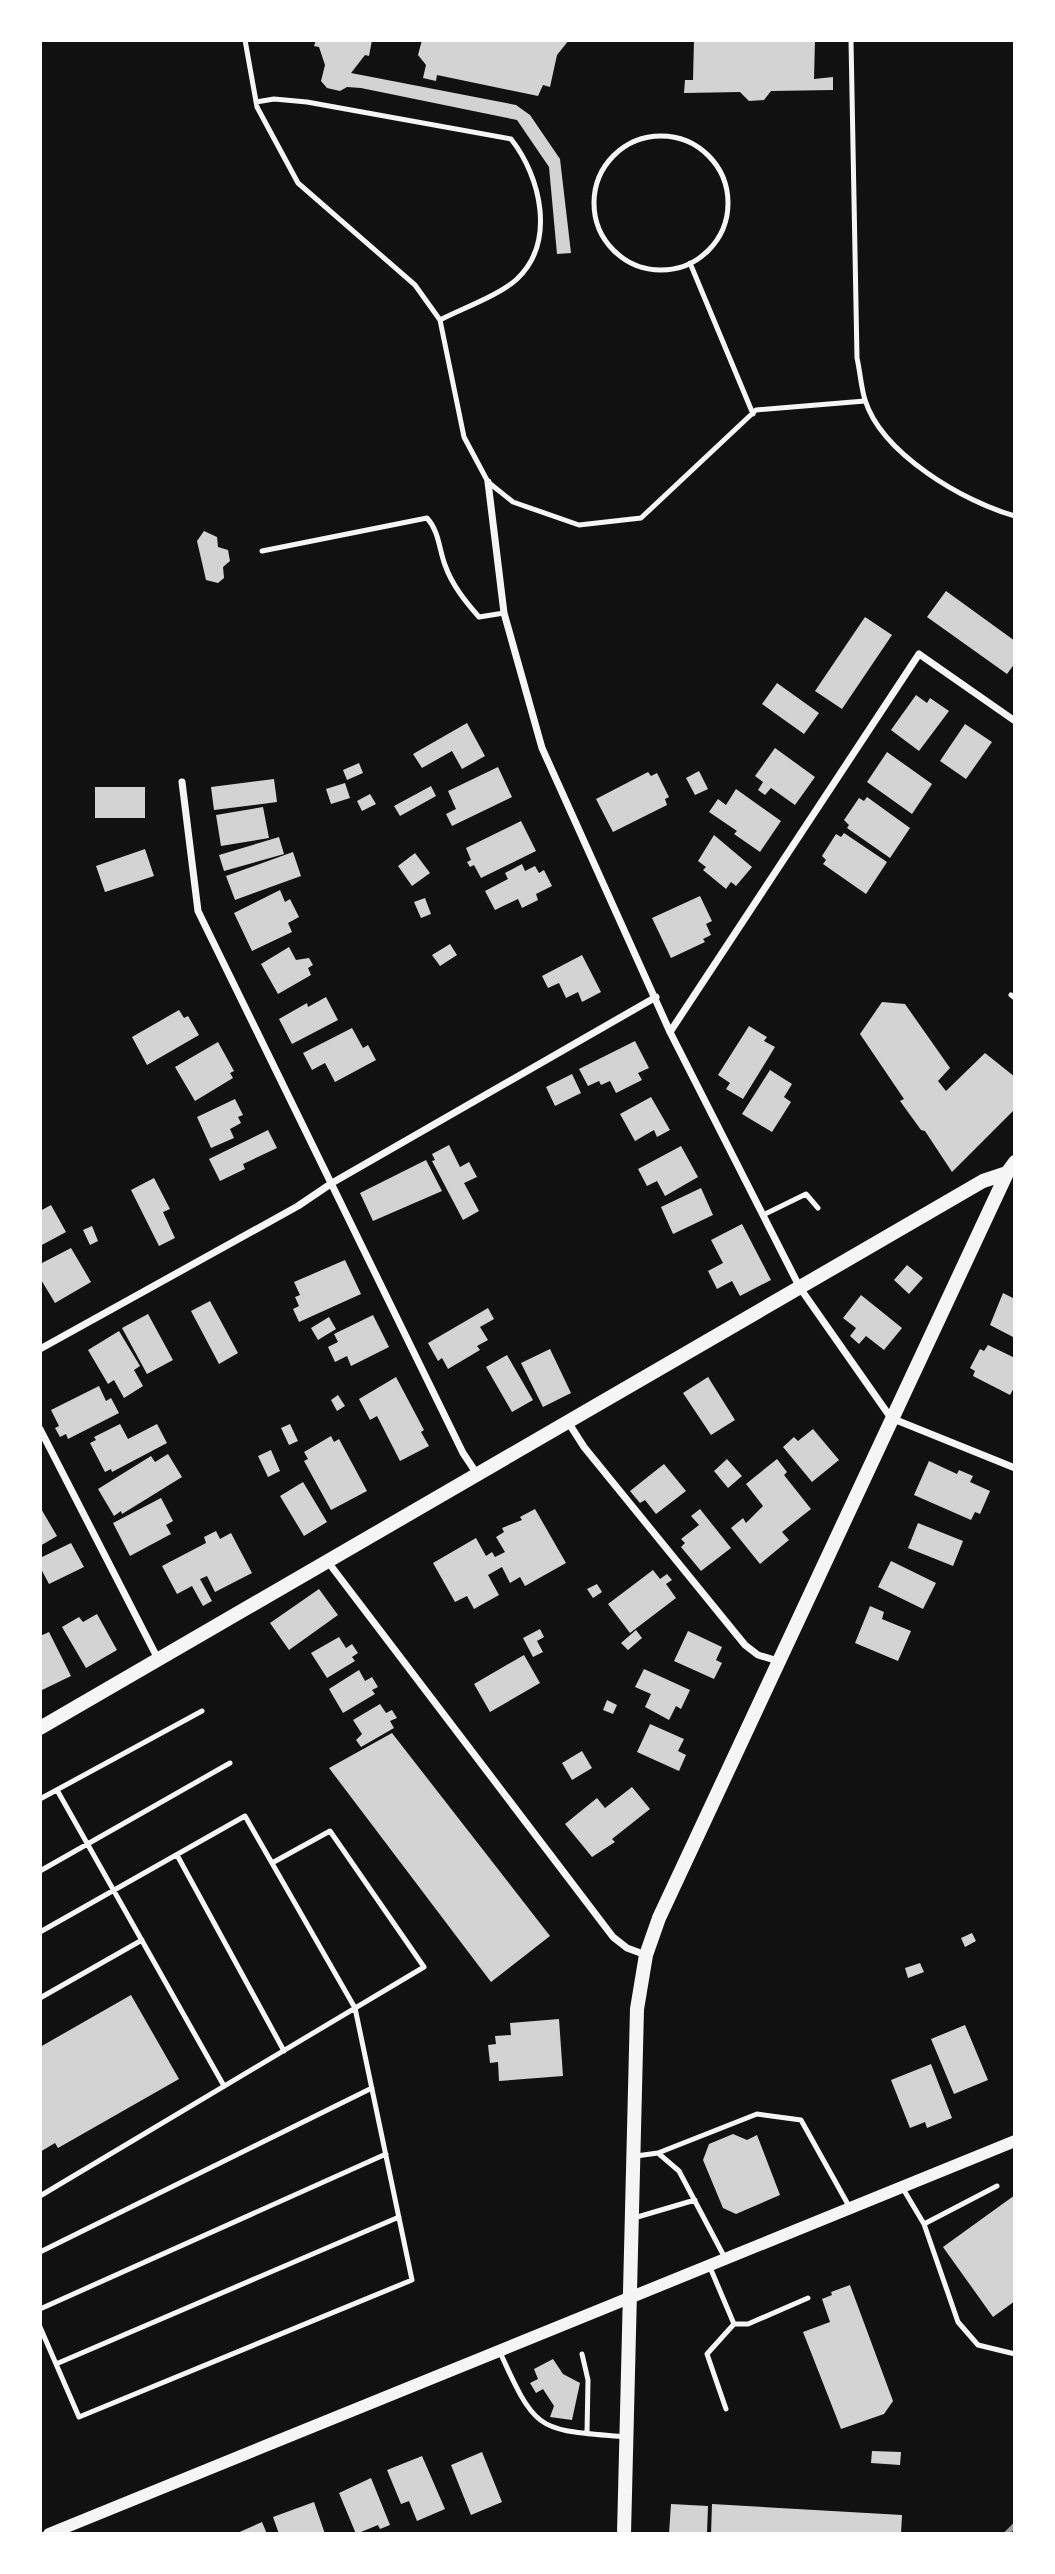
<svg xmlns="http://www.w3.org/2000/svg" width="1055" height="2574" viewBox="0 0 1055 2574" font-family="Overpass,sans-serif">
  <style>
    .building { fill: #d3d3d3 }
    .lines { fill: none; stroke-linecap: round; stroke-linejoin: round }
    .service { stroke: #f5f5f5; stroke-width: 5 }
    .minor { stroke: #f5f5f5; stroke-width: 7 }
    .tertiary { stroke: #f5f5f5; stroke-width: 12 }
    .secondary { stroke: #f5f5f5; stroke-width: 14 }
    .rail { stroke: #9a9a9a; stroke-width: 5 }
  </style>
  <rect width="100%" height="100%" fill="#111"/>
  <!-- building -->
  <path class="building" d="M316,40H372L369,56L365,55L351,73L516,105L530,115L560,159L571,253L557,254L549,167L517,120L361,88L347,87L340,91L327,88L321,81L325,65L319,47L314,46Z
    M422,40H569L557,55L550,87L543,85L538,96L437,75L436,81L423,78L426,65L418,55Z
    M694,40H815L814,79L833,77V90L771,91L764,100L749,101L740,92L684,93L685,80H693Z
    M204,531L217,537L218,547L228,550L230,561L223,567L224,578L218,583L206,580L197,541Z
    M946,591L1015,641V663L1007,674L927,617Z
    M865,617L892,635L842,709L815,691Z
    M777,683L819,713L804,734L762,704Z
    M916,695L927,703L930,698L949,711L919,751L891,730Z
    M467,723L485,756L462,769L452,751L422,768L413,754Z
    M965,724L992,742L966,779L940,761Z
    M775,748L815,777L795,805L771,788L765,795L758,790L763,782L755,776Z
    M887,752L932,784L912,814L867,782Z
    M359,763L363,773L347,780L343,770Z
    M498,767L512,797L452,826L446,814L456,809L448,791Z
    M699,771L708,789L695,795L686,778Z
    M648,772L651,776L657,773L669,797L665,799L667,805L613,832L596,799Z
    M274,779L277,802L214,810L211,787Z
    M345,783L350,798L331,804L326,789Z
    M431,786L436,796L400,816L394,806Z
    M95,787H145V818H95Z
    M736,789L781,821L760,852L734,834L737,831L709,812L718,799L726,805Z
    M370,794L376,804L362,811L357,801Z
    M867,797L910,828L890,858L847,828L849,825L844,820L859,798L864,801Z
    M263,807L269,838L221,846L216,815Z
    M521,821L536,851L481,878L474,865L470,867L467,862L471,860L466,848Z
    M844,833L887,862L866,894L823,864L826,860L822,856L836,834L841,837Z
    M714,835L752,867L736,886L731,882L726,889L703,870L706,867L698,861Z
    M279,837L284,854L224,871L219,855Z
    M145,849L154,876L105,892L96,866Z
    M293,852L301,876L235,900L226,876Z
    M415,853L430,873L412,886L398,866Z
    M522,864L525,871L535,866L539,873L544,870L552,886L536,894L538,900L522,908L518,899L495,910L485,891L508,879L505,873Z
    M280,890L285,902L290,899L299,917L288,923L292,932L252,951L234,913Z
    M700,896L712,921L706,924L711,935L703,939L705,942L671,958L652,918Z
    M425,898L431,914L421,918L414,902Z
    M450,944L457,955L440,966L432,955Z
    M289,947L296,960L309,958L313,965L308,968L311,975L278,994L261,964Z
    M582,955L601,992L582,1002L578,992L566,998L559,983L548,988L542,976Z
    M326,997L338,1020L292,1044L279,1019L307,1003L308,1007Z
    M882,1002L905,1004L950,1068L938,1081L946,1091L985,1053L1015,1077V1109L952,1172L925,1131L921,1130L900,1101L904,1099L860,1034Z
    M179,1010L184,1018L188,1016L199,1035L147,1065L132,1037Z
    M749,1026L767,1037L764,1041L775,1047L743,1099L726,1089L730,1083L718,1075Z
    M352,1028L363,1048L368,1045L376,1060L335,1082L325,1063L312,1070L303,1053Z
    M635,1041L649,1068L638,1073L642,1080L616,1093L610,1081L601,1085L599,1081L588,1086L579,1069Z
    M218,1042L234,1071L230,1073L233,1078L195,1101L175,1067Z
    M770,1070L792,1084L784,1097L791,1102L772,1132L742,1114Z
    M572,1074L581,1093L555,1106L546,1087Z
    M651,1097L670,1130L657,1137L654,1130L635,1141L620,1114Z
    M235,1099L243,1115L238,1117L241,1123L230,1129L234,1138L211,1148L197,1117Z
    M268,1130L277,1148L243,1164L245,1169L220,1181L209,1159Z
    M449,1145L460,1167L469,1162L477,1177L464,1183L479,1211L463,1220L432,1161L435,1160L432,1154Z
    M681,1146L698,1177L665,1196L657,1181L647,1186L638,1169Z
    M426,1160L442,1191L373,1221L360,1193Z
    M154,1178L170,1209L163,1212L175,1238L159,1246L131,1190Z
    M701,1188L713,1215L673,1234L661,1207Z
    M51,1205L66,1232L40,1246V1211Z
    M742,1224L771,1280L740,1296L732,1281L717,1289L708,1271L723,1263L711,1240Z
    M92,1226L98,1241L90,1245L83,1230Z
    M71,1248L91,1282L55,1303L40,1278V1268L42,1263Z
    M345,1260L361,1294L299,1322L293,1309L299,1306L295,1297L300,1295L294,1282Z
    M907,1265L923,1278L909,1294L894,1280Z
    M1003,1293L1015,1299V1338L990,1325Z
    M861,1295L902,1328L884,1350L866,1336L859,1344L850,1336L856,1328L843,1318Z
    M210,1301L238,1353L219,1364L191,1311Z
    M488,1308L494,1319L480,1327L488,1340L477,1346L480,1350L448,1369L442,1358L438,1361L428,1343Z
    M148,1314L173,1360L147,1374L122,1328Z
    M373,1315L389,1347L351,1366L347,1356L335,1362L328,1347L338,1342L334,1334Z
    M329,1317L336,1329L318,1340L311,1328Z
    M119,1331L140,1366L134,1370L143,1386L124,1398L114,1380L108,1384L88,1350Z
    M988,1345L1015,1358V1386L1010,1395L973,1376L975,1371L970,1368L980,1349L984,1351Z
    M550,1349L571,1393L543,1407L521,1363Z
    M507,1355L533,1400L512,1412L486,1367Z
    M396,1377L424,1430L421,1432L429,1446L400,1461L377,1416L370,1420L359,1399Z
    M708,1377L735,1420L711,1435L683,1393Z
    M99,1386L106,1401L111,1398L119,1413L68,1439L66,1434L60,1437L55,1428L59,1426L51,1410Z
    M338,1395L345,1406L337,1411L331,1400Z
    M120,1424L128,1439L157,1424L167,1443L112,1472L111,1469L105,1472L90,1443L96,1440L94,1437Z
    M290,1424L298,1441L289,1445L281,1428Z
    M813,1429L839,1460L812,1482L783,1447L794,1437L798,1441Z
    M331,1436L334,1442L339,1439L367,1491L331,1510L304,1461L308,1459L304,1452Z
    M271,1450L280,1471L268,1477L258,1456Z
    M168,1454L182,1477L122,1514L121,1511L114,1516L98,1489L151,1456L155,1462Z
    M727,1459L742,1476L728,1488L714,1471Z
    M777,1459L787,1472L784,1475L811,1509L782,1532L789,1540L760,1564L731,1528L743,1518L746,1523L763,1506L746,1484Z
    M929,1461L957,1474L959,1470L973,1476L970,1482L990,1491L980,1514L975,1512L971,1520L914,1495Z
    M664,1464L686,1491L656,1514L645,1500L640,1503L630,1491Z
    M303,1482L327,1522L304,1536L280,1496Z
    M161,1498L173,1521L166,1525L171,1534L130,1556L113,1523Z
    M40,1507L57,1536L40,1546Z
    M535,1509L566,1563L525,1586L520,1577L510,1583L502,1567L488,1575L499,1595L474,1609L467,1596L455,1602L433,1563L476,1538L486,1556L492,1552L495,1557L505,1552L496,1537L504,1532L502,1528L522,1520L520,1517Z
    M700,1509L731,1548L701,1571L681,1547L685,1543L681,1539L699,1525L691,1516Z
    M918,1523L963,1541L953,1566L908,1548Z
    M216,1531L220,1539L231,1533L252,1573L215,1592L207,1576L200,1579L212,1601L203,1606L192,1586L177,1594L162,1566L206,1543L204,1537Z
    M71,1543L84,1567L49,1584L40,1567V1558Z
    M891,1561L936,1583L923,1609L878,1587Z
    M653,1570L660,1579L667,1574L672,1580L666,1584L676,1598L630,1633L608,1604Z
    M597,1584L602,1592L593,1598L587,1589Z
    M319,1589L338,1615L289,1650L270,1623Z
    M870,1606L884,1612L882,1619L911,1631L898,1661L855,1643Z
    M97,1614L117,1650L86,1668L62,1627L79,1617L83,1622Z
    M540,1629L544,1637L537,1641L543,1652L533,1657L523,1638Z
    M636,1630L642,1638L628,1650L621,1643Z
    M688,1631L722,1647L716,1660L722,1663L714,1679L674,1661Z
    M49,1632L71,1676L40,1691V1636Z
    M339,1637L346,1648L352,1644L358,1653L352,1657L355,1661L327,1678L311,1653Z
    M524,1655L540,1683L490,1712L474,1684Z
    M644,1669L690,1690L681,1709L676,1706L669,1720L645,1707L651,1694L635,1687Z
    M359,1670L365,1681L372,1677L378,1687L372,1690L375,1694L343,1713L329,1689Z
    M607,1700L617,1705L613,1714L603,1710Z
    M380,1704L386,1713L392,1710L397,1718L390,1721L394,1728L361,1747L356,1740L362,1734L353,1720Z
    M650,1724L684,1739L678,1751L686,1755L679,1771L637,1752Z
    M392,1733L550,1936L491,1982L329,1768Z
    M582,1751L592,1768L572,1780L562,1763Z
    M632,1787L650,1809L612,1839L615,1842L592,1857L565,1824L597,1798L605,1808Z
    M972,1933L976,1941L965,1947L961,1938Z
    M920,1963L924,1972L908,1978L905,1968Z
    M131,1995L179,2079L58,2148L55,2143L40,2152V2047Z
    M559,2019L563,2076L499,2081L498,2062L490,2063L488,2045L496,2044L495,2036L511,2035L510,2023Z
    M965,2025L988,2080L954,2094L931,2039Z
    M931,2064L952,2118L927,2128L925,2122L910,2128L891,2080Z
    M733,2134L747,2140L757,2135L780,2195L736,2214L723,2208L703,2160L709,2144Z
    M1015,2195V2301L993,2317L943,2247Z
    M850,2285L893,2401L884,2414L841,2429L803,2332L830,2322L822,2299L832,2295L831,2292Z
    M553,2359L563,2374L580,2383L572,2420L550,2417L554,2406L543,2389L536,2393L530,2383L538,2379L534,2369Z
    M872,2451L901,2452L900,2465L871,2463Z
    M482,2452L502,2502L471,2515L451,2465Z
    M422,2456L445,2509L417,2521L409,2501L401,2504L387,2470Z
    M371,2478L390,2525L380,2529L378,2525L356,2534L339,2493Z
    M314,2502L325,2534H279L273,2517Z
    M671,2504L708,2506L707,2534H669Z
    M712,2504L902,2515L901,2534H711Z
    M262,2522L267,2534H235Z"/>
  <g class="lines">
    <!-- service -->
    <path class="service" d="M245,40L257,107L298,183L415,285L440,320L464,437L488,482L513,502L579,525L641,518L756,410L865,401
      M851,40L857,358C860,371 861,387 865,400C882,454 964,502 1015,516
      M256,102L274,99L307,102L511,139C541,177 556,242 517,279C500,295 461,309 440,320
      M594 203a67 67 0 1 1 134 0a67 67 0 1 1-134 0Z
      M690,263L753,414
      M262,551L427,518C439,531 439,549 445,565C452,585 465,601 479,617L504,613
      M1011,995L1015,998
      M763,1215L806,1194L818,1208
      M57,1790L224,2086
      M40,1799L202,1711
      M177,1855L284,2051
      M40,1871L230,1763
      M40,1932L245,1816L355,2008L412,2280L79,2417L40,2327
      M40,1998L142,1940
      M658,2153L757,2114L801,2120L850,2208
      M636,2156L658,2153L679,2171L725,2258
      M902,2187L924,2224L958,2322L978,2345L1015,2354
      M40,2196L424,1967L330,1831L272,1863
      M634,2218L695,2200
      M924,2224L997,2186
      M40,2252L372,2088
      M709,2265L734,2324L707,2354L726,2409
      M40,2309L386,2154
      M734,2324H748L808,2298
      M499,2350C537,2435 538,2429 626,2437
      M582,2354L588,2380L587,2433
      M56,2364L399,2217"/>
    <!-- minor -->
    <path class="minor" d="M488,482L504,613L542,748L670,1032L800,1288L891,1418L1015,1468
      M182,782L198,911L463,1453L477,1474
      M670,1032L919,654L1015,721
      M40,1349L298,1206L332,1183L656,997
      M568,1422L584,1447L745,1645L758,1655L778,1661
      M40,1429L158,1659
      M328,1562L613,1937L627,1948L646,1955"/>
    <!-- tertiary -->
    <path class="tertiary" d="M49,2534L1015,2141"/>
    <!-- secondary -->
    <path class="secondary" d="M40,1728L983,1181L1007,1173
      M624,2534L637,2009L646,1955L659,1918L1007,1173L1015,1162"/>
    <!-- rail -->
    <path class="rail" d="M1006,2534L1015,2525"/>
  </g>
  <!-- border -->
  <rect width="1055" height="2574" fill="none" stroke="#ffffff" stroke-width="84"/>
</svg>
